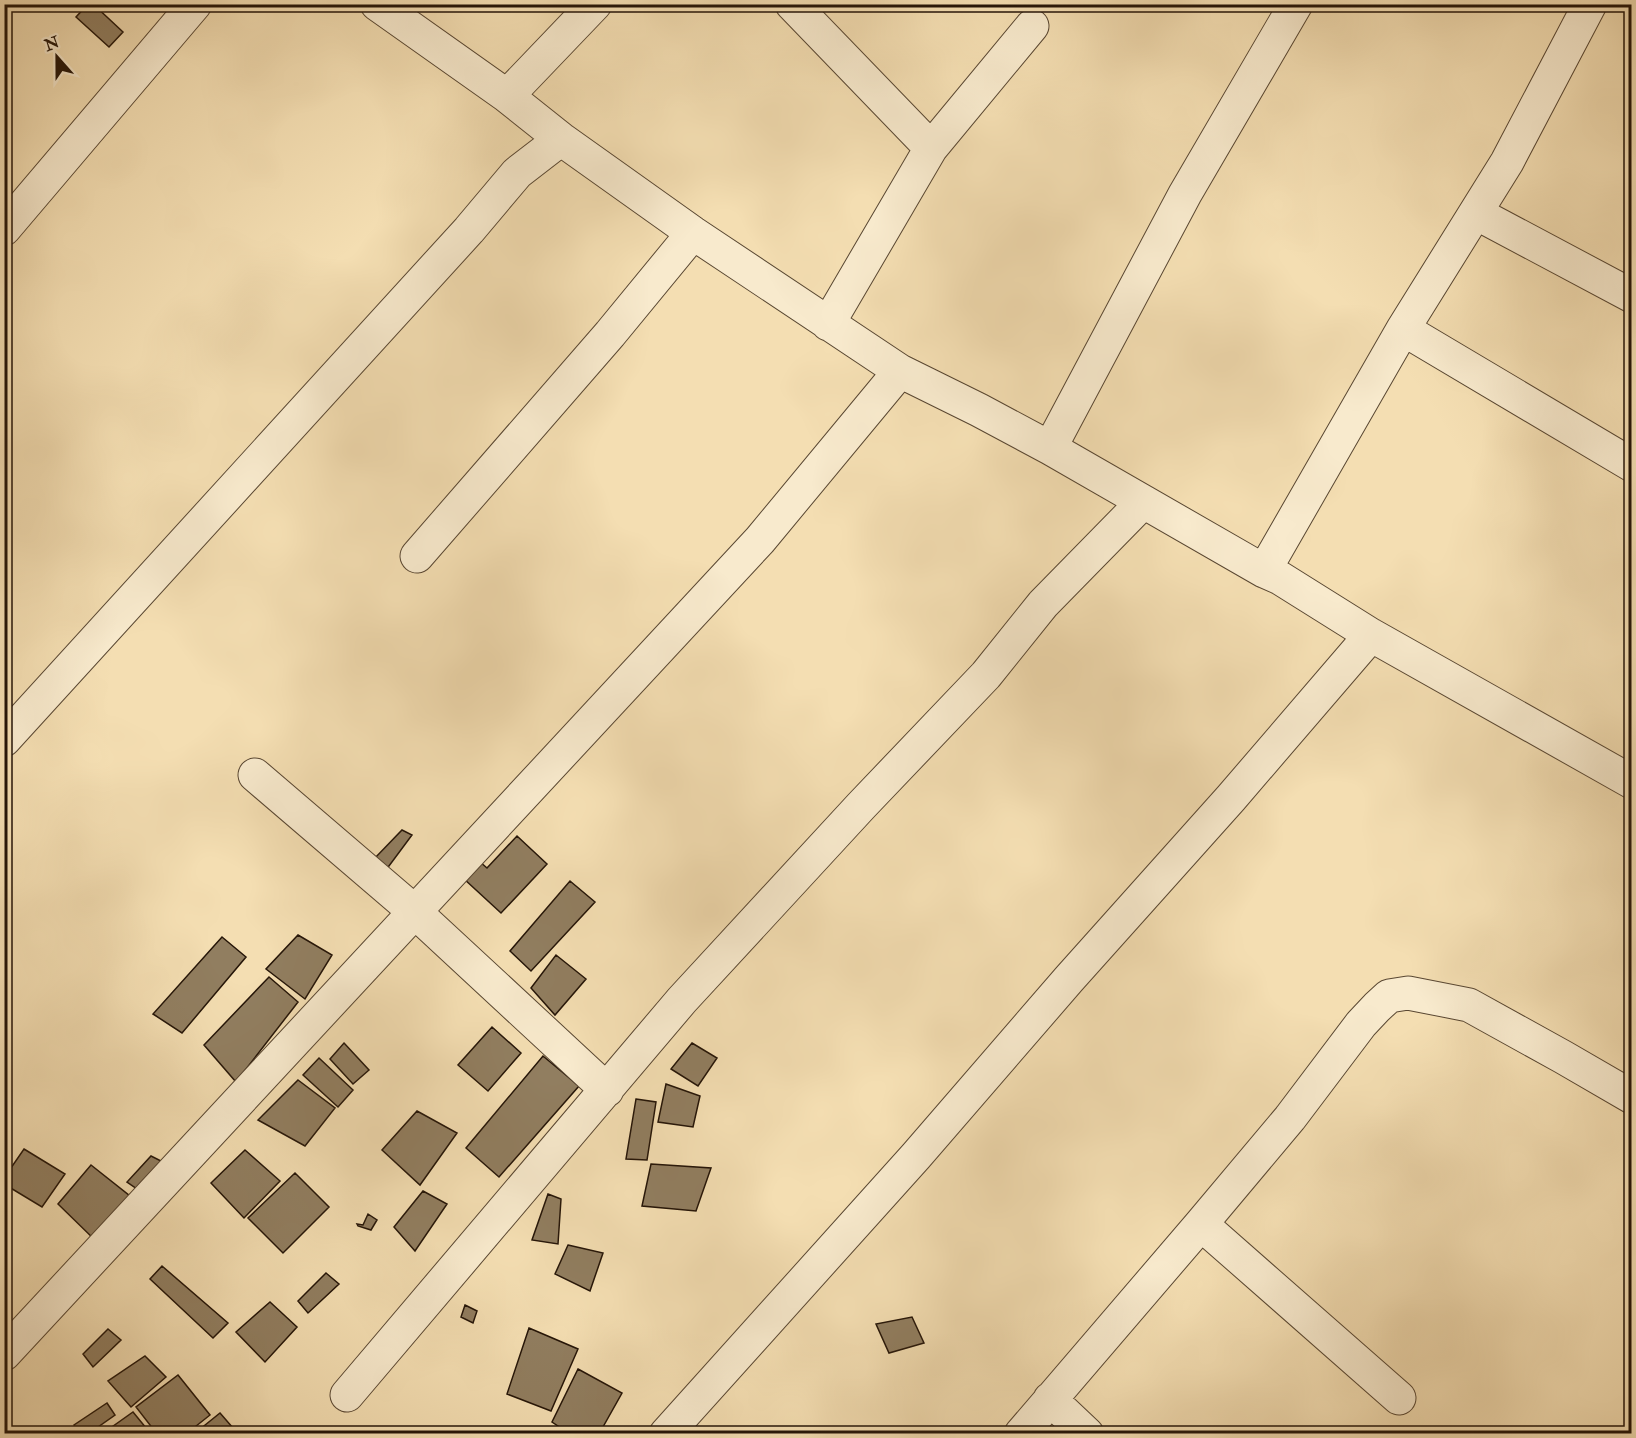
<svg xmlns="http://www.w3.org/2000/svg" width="1636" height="1438" viewBox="0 0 1636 1438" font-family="'IM FELL Double Pica',serif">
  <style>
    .building { fill: #917e60; stroke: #251508; stroke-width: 1.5 }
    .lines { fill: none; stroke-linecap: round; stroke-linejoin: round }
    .minor-casing { stroke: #594732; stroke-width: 35 }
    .minor { stroke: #f8eacd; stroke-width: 33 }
  </style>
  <rect width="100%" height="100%" fill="#f4deb2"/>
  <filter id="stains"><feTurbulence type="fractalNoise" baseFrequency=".00333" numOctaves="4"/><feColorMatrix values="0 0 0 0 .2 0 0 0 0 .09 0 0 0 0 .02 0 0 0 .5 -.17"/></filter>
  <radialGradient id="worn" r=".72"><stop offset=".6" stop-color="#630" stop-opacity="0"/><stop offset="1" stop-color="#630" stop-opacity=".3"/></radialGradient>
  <!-- building -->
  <path class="building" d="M88,4H93L123,32L109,47L76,17Z
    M402,830L412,835L386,870L372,861Z
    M517,836L547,864L501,913L463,878L479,861L487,868Z
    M570,881L595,902L531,971L510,951Z
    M298,935L332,955L305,999L266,969Z
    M222,937L246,957L182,1033L153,1014Z
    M556,955L586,979L555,1015L531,988Z
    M269,977L298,1002L236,1082L204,1045Z
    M492,1027L521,1053L488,1091L458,1065Z
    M344,1043L369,1070L353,1084L330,1059Z
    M692,1043L717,1058L698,1086L671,1069Z
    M543,1056L579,1086L499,1177L466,1148Z
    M319,1058L353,1090L338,1107L303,1075Z
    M298,1080L335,1108L305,1146L258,1120Z
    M666,1084L700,1096L693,1127L658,1122Z
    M636,1099L656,1102L647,1160L626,1159Z
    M417,1111L457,1133L420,1185L382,1150Z
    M24,1149L65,1174L42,1207L4,1184V1178Z
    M245,1150L280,1181L244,1218L211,1183Z
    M151,1156L163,1162L140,1191L127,1182Z
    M651,1164L711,1168L696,1211L642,1206Z
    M91,1165L135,1200L100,1245L58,1204Z
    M295,1173L329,1207L283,1253L248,1218Z
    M423,1191L447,1204L415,1251L394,1227Z
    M548,1194L561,1199L558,1244L532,1240Z
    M368,1214L377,1220L371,1230L358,1226L357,1224L363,1225Z
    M568,1245L603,1253L590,1291L555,1274Z
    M162,1266L228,1323L213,1338L150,1279Z
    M326,1273L339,1284L308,1313L298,1301Z
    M270,1302L297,1327L265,1362L236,1332Z
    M465,1305L477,1311L473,1323L461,1317Z
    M912,1317L924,1343L889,1353L876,1324Z
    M529,1328L578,1349L551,1411L507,1394Z
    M108,1329L121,1340L93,1367L83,1354Z
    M145,1356L166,1377L131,1407L108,1381Z
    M578,1369L622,1393L599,1434H570L552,1422Z
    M178,1375L210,1415L186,1434H157L136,1407Z
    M107,1403L115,1415L88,1434H78L74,1425Z
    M133,1412L151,1434H102Z
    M220,1413L233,1428L227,1434H194Z"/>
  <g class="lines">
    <defs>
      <path id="minor" d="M377,4L507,96L561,139L693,233L900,371L979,410L1050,448L1264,571L1280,578L1371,635L1632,782
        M792,4L931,148
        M507,96L595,4
        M1476,213L1632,296
        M4,229L195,4
        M828,324L931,148L1032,26
        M1403,329L1632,465
        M1050,448L1185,194L1296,4
        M417,556L610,334L693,233
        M1264,571L1403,329L1507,162L1590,4
        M4,740L469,230L517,173L561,139
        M255,775L415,912L607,1090
        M1201,1224L1399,1398
        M4,1354L760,540L900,371
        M347,1395L682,1000L861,806L986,675L1043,604L1143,502
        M1050,1399L1087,1434
        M666,1434L916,1156L1069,979L1231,798L1371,635
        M1021,1434L1201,1224L1290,1118L1361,1024L1377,1007L1389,996L1408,993L1469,1005L1563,1057L1632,1097"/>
    </defs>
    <!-- minor casing -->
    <use href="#minor" class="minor-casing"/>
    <!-- minor -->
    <use href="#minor" class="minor"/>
  </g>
  <!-- margin -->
  <rect width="1636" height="1438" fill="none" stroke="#f4deb2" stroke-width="24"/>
  <rect x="6" y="6" width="1624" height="1426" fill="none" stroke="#251508" stroke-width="3"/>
  <rect x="12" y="12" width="1612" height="1414" fill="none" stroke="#251508" stroke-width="1.5"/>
  <!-- north arrow -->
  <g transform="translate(57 57) rotate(339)" stroke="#f8eacd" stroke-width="4.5" paint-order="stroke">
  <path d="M0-4.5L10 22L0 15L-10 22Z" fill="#251508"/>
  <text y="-9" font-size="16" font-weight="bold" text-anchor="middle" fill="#251508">N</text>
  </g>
  <rect width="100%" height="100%" filter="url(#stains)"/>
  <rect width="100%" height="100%" fill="url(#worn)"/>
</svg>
